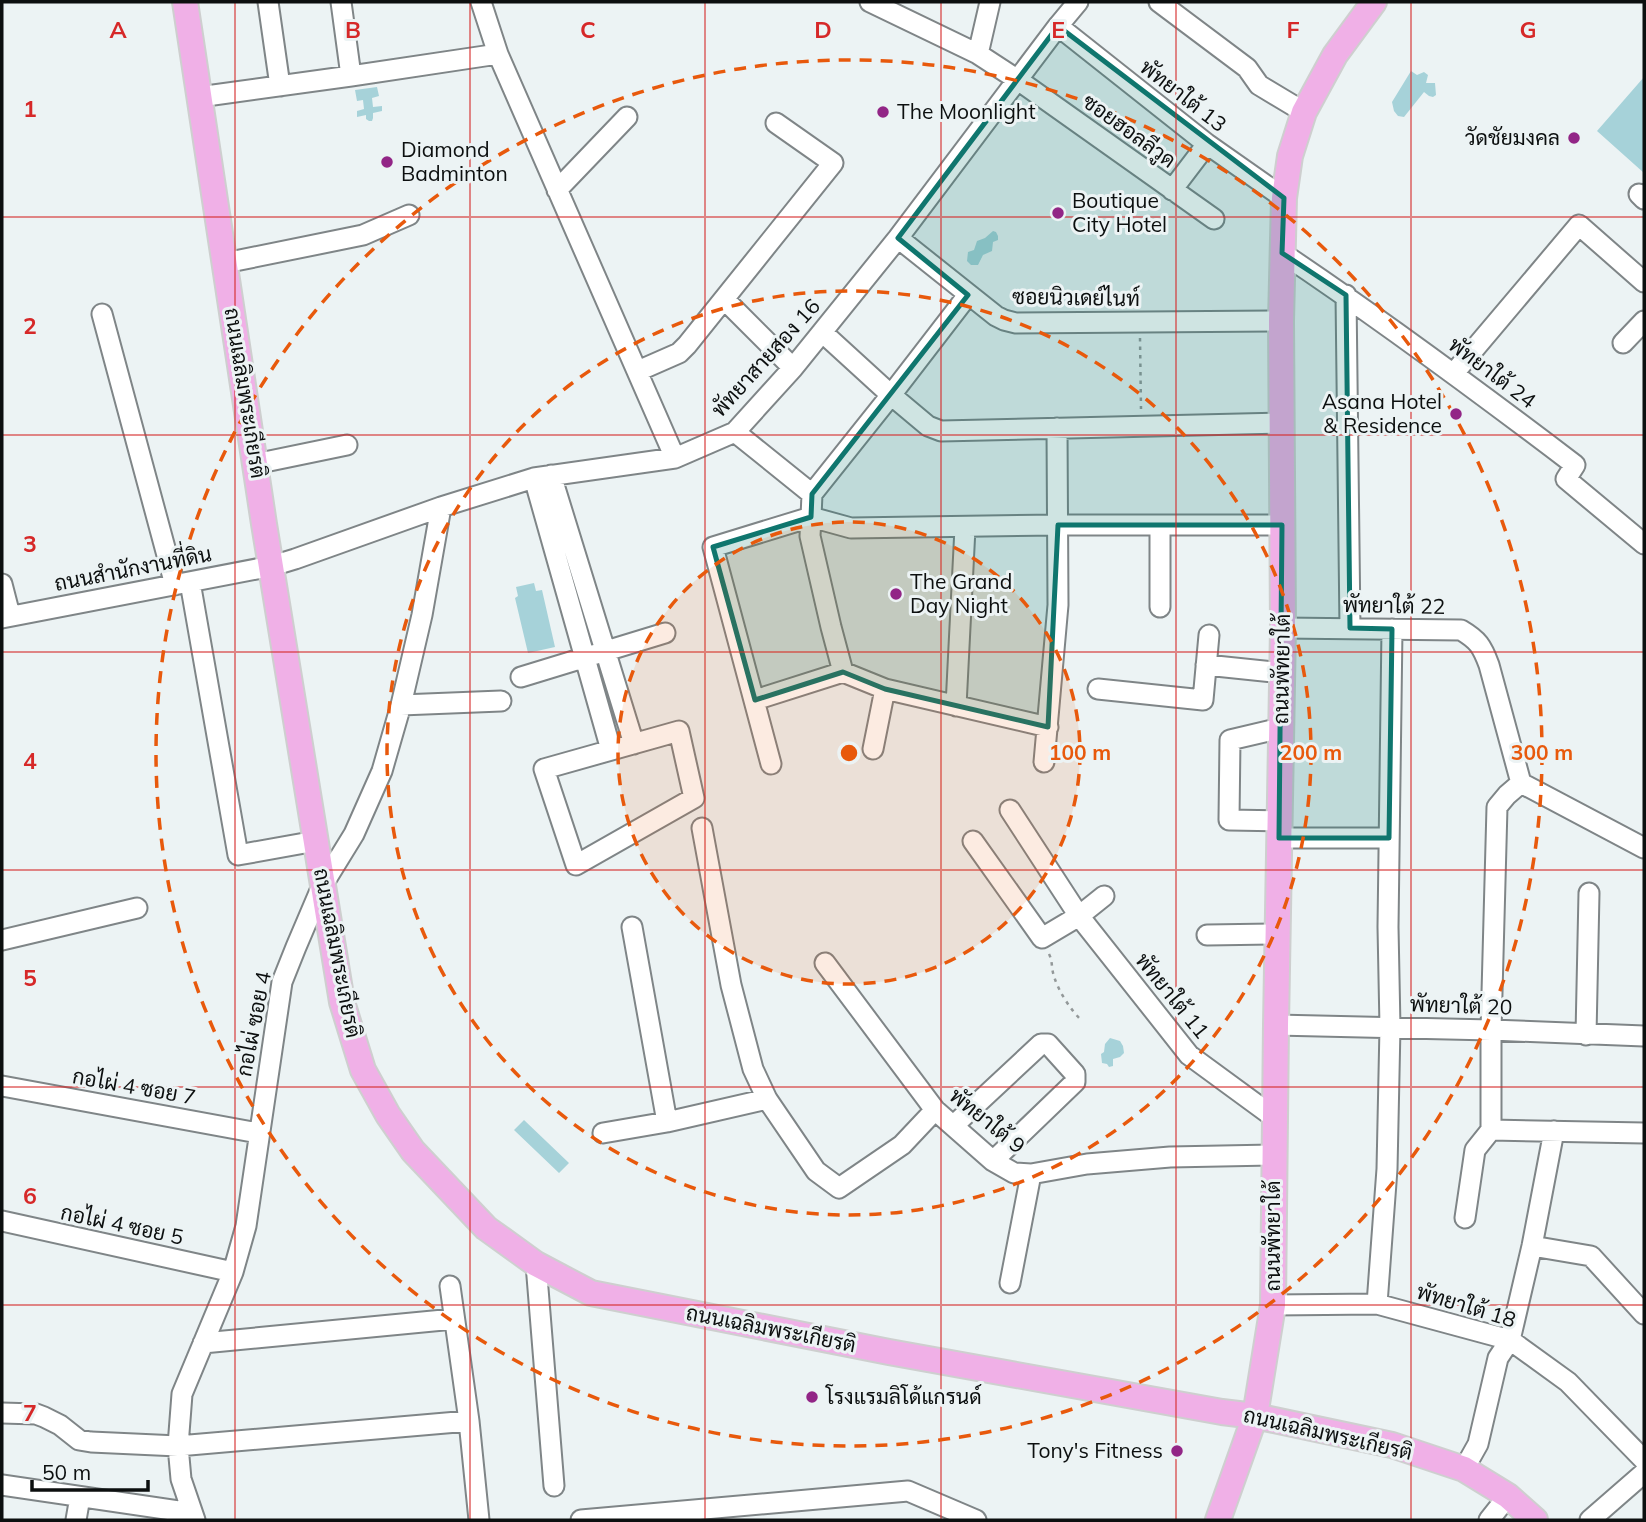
<svg xmlns="http://www.w3.org/2000/svg" width="1646" height="1522" viewBox="0 0 1646 1522" font-family="Mulish,Sarabun,sans-serif">
  <style>
    .water { fill: #a6d2d9 }
    .lines { fill: none; stroke-linecap: round; stroke-linejoin: round }
    .minor-casing { stroke: #7f8587; stroke-width: 23 }
    .major-casing { stroke: #cecfcf; stroke-width: 28 }
    .path { stroke: #939899; stroke-width: 2.5; stroke-dasharray: 3.5 5; stroke-linecap: butt }
    .minor { stroke: #fff; stroke-width: 19 }
    .major { stroke: #f0b0e7; stroke-width: 24 }
    .marked { fill: #0f766e; fill-opacity: 0.2; stroke: #0f766e; stroke-width: 5; stroke-linejoin: round }
    .grid { fill: none; stroke: #d62828; stroke-width: 2; stroke-opacity: 0.55 }
    .ring { fill: none; stroke: #e8590c; stroke-width: 3.5; stroke-dasharray: 12 9 }
    .poi-dot { fill: #922586; stroke: #ecf3f4; stroke-width: 2.5 }
    .labels { text-anchor: middle; stroke-width: 6; stroke-linejoin: round; paint-order: stroke }
    .street-label { font-size: 21px; fill: #0c0f0f; stroke: #ecf3f4 }
    .poi-label { font-size: 21px; fill: #0c0f0f; stroke: #ecf3f4; text-anchor: start }
    .grid-label { font-size: 23px; text-anchor: middle; font-weight: bold; fill: #d62828; stroke: #ecf3f4; stroke-width: 6; stroke-linejoin: round; paint-order: stroke }
    .centre { fill: #e8590c; stroke: #ecf3f4; stroke-width: 3.5 }
    .ring-label { font-size: 21px; text-anchor: middle; font-weight: bold; fill: #e8590c; stroke: #ecf3f4; stroke-width: 6; stroke-linejoin: round; paint-order: stroke }
  </style>
  <rect width="100%" height="100%" fill="#ecf3f4"/>
  <!-- water -->
  <path class="water" d="M1411,71L1417,75L1424,72L1428,75L1426,83H1435L1436,95L1433,97L1429,96L1424,92L1404,117L1398,116L1394,111L1392,102Z
    M1644,77V173L1597,131Z
    M377,87L379,96L372,98L373,107L382,106V111L373,113V118L372,121H369L366,119V115L357,117V111L364,109L363,100L357,101L355,90Z
    M993,231L996,232L998,236V240L993,242L992,251L983,255L978,265H971L967,261L968,252L974,250L977,241L985,238Z
    M534,583L536,591L542,590L555,647L528,653L515,598L518,596L516,587Z
    M1110,1038L1120,1041L1123,1046L1124,1053L1120,1057L1113,1059V1066L1109,1067L1107,1064L1102,1063L1101,1054L1104,1052L1105,1044Z
    M524,1120L569,1163L559,1173L514,1130Z"/>
  <g class="lines">
    <defs>
      <path id="minor" d="M268,2L280,86
        M341,2L351,76
        M481,2L498,54L675,458
        M870,2L978,54L1018,80L1214,219
        M1159,2L1247,68L1259,85L1304,112
        M1058,26L1207,144L1284,198
        M978,54L990,2
        M199,97L351,76L498,54
        M557,190L627,117
        M1172,190L1207,144
        M1639,194L1644,199
        M898,238L996,316L1004,320L1016,323L1281,321
        M1282,253C1382,320 1479,392 1575,465L1566,479L1644,544
        M225,263L363,235L409,215
        M1346,295L1350,628
        M724,299L793,368
        M102,314L175,585
        M822,332L891,395L928,426L941,431L1282,423
        M1623,343L1644,321
        M638,371L679,353L687,345L833,163L776,123
        M1454,373L1579,225L1644,282
        M735,432L812,494L811,517L851,528L1058,525H1282
        M255,464L347,445
        M551,475L634,744
        M534,478L611,750
        M812,494L891,395L968,295
        M1160,525V607
        M190,582L238,855L316,841
        M2,584L10,615
        M2,618L272,566L295,559L441,507L534,478L675,458L735,432L793,368L898,238L1058,26L1078,2
        M1283,628L1461,630C1478,640 1482,646 1489,665L1521,783
        M1206,665L1283,673
        M521,677L665,633
        M1098,689L1203,700L1209,635
        M755,700L843,672L885,689L1048,727
        M401,705L501,701
        M956,706L965,528
        M679,731L694,798L576,865L544,769Z
        M873,749L885,689
        M1044,762L1058,605L1057,428
        M771,764L713,547L811,517L810,536L831,627L843,672
        M1521,783L1644,848
        M1010,810L1079,916L1189,1055L1275,1118
        M1279,821L1229,820L1230,740L1281,728
        M702,828L731,985L753,1069L767,1099L816,1171L839,1188L902,1145L935,1110
        M1279,838H1389
        M973,841L1042,938L1079,916L1104,896
        M632,927L667,1122
        M1207,935L1277,934
        M2,940L137,908
        M825,963L935,1110L993,1161L1014,1173L1031,1174L1087,1164L1170,1157L1274,1155
        M1276,1025L1491,1030L1644,1036
        M1586,1035L1589,893
        M2,1086L258,1133
        M953,1126L1041,1044H1048L1075,1074V1082L993,1161
        M1491,1130V1030L1497,807L1507,795L1521,783
        M603,1133L667,1122L767,1099
        M1465,1218L1475,1150L1491,1130L1644,1133
        M2,1221L233,1272
        M1532,1246L1591,1256L1644,1314
        M536,1264L554,1486
        M1010,1283L1031,1174
        M450,1286L469,1421L479,1520
        M1377,1304L1387,1169L1390,1027L1388,927L1392,629
        M1273,1305L1377,1304L1510,1340L1568,1382L1644,1460
        M203,1343L454,1319
        M2,1413L36,1414L44,1417L60,1425L79,1440L91,1442L178,1446L469,1421
        M1464,1469L1478,1444L1498,1358L1510,1340L1532,1246L1554,1131
        M2,1485L192,1513
        M76,1520L80,1497
        M195,1520L181,1479L178,1446L182,1394L233,1272L246,1226L282,982L296,947L322,886L354,834L382,771L401,705L422,615L441,507
        M581,1520L908,1491L976,1520
        M1489,1520L1508,1496
        M1590,1520L1644,1473"/>
      <path id="major" d="M185,2L264,524L342,1002L363,1070L388,1115L413,1151L486,1228L536,1264L591,1293L889,1352L1222,1412L1255,1416L1392,1445L1464,1469L1508,1496L1535,1520
        M1218,1520L1255,1416L1273,1305L1276,1025L1283,628L1281,321L1284,198L1290,156L1304,112L1335,55L1374,2"/>
    </defs>
    <!-- minor casing -->
    <use href="#minor" class="minor-casing"/>
    <!-- major casing -->
    <use href="#major" class="major-casing"/>
    <!-- path -->
    <path class="path" d="M1140,338L1141,409
      M1049,954C1053,962 1051,968 1054,976C1058,991 1071,1010 1081,1020"/>
    <!-- minor -->
    <use href="#minor" class="minor"/>
    <!-- major -->
    <use href="#major" class="major"/>
  </g>
  <!-- marked area -->
  <path class="marked" d="M1058,26L1284,198L1282,253L1346,295L1350,628L1392,629L1389,838H1279L1282,525H1058L1048,727L885,689L843,672L755,700L713,547L811,517L812,494L968,295L898,238Z"/>
  <!-- grid -->
  <path class="grid" d="M235,2V1520M470,2V1520M705,2V1520M941,2V1520M1176,2V1520M1411,2V1520M2,217H1644M2,435H1644M2,652H1644M2,870H1644M2,1087H1644M2,1305H1644"/>
  <!-- distance rings -->
  <circle cx="849" cy="753" r="231" fill="#e8590c" fill-opacity=".12"/>
  <g class="ring">
    <circle cx="849" cy="753" r="231"/>
    <circle cx="849" cy="753" r="462"/>
    <circle cx="849" cy="753" r="693"/>
  </g>
  <!-- markers -->
  <g class="poi-dot">
    <circle cx="883" cy="112" r="7"/>
    <circle cx="1574" cy="138" r="7"/>
    <circle cx="387" cy="162" r="7"/>
    <circle cx="1058" cy="213" r="7"/>
    <circle cx="1456" cy="414" r="7"/>
    <circle cx="896" cy="594" r="7"/>
    <circle cx="812" cy="1397" r="7"/>
    <circle cx="1177" cy="1451" r="7"/>
  </g>
  <g class="labels">
    <!-- street labels -->
    <g class="street-label">
      <text transform="translate(1183 96) rotate(38)" y="7">พัทยาใต้ 13</text>
      <text transform="translate(1129 131) rotate(36)" y="7">ซอยฮอลลีวูด</text>
      <text transform="translate(1076 298) rotate(1)" y="7">ซอยนิวเดย์ไนท์</text>
      <text transform="translate(766 358) rotate(-48)" y="7">พัทยาสายสอง 16</text>
      <text transform="translate(1492 373) rotate(37)" y="7">พัทยาใต้ 24</text>
      <text transform="translate(245 393) rotate(81)" y="7">ถนนเฉลิมพระเกียรติ</text>
      <text transform="translate(133 569) rotate(-11)" y="7">ถนนสำนักงานที่ดิน</text>
      <text transform="translate(1394 606) rotate(1)" y="7">พัทยาใต้ 22</text>
      <text transform="translate(1282 669) rotate(-89)" y="7">ถนนพัทยาใต้</text>
      <text transform="translate(337 953) rotate(79)" y="7">ถนนเฉลิมพระเกียรติ</text>
      <text transform="translate(1172 996) rotate(51)" y="7">พัทยาใต้ 11</text>
      <text transform="translate(1461 1006) rotate(2)" y="7">พัทยาใต้ 20</text>
      <text transform="translate(254 1024) rotate(-79)" y="7">กอไผ่ ซอย 4</text>
      <text transform="translate(134 1087) rotate(10)" y="7">กอไผ่ 4 ซอย 7</text>
      <text transform="translate(987 1121) rotate(39)" y="7">พัทยาใต้ 9</text>
      <text transform="translate(122 1225) rotate(12)" y="7">กอไผ่ 4 ซอย 5</text>
      <text transform="translate(1273 1236) rotate(-90)" y="7">ถนนพัทยาใต้</text>
      <text transform="translate(1466 1306) rotate(17)" y="7">พัทยาใต้ 18</text>
      <text transform="translate(771 1329) rotate(11)" y="7">ถนนเฉลิมพระเกียรติ</text>
      <text transform="translate(1328 1434) rotate(13)" y="7">ถนนเฉลิมพระเกียรติ</text>
    </g>
    <!-- poi labels -->
    <g class="poi-label">
      <text x="897" y="119">The Moonlight</text>
      <text x="1560" y="145" text-anchor="end">วัดชัยมงคล</text>
      <text x="401" y="157">Diamond<tspan x="401" dy="24">Badminton</tspan></text>
      <text x="1072" y="208">Boutique<tspan x="1072" dy="24">City Hotel</tspan></text>
      <text x="1442" y="409" text-anchor="end">Asana Hotel<tspan x="1442" dy="24">&amp; Residence</tspan></text>
      <text x="910" y="589">The Grand<tspan x="910" dy="24">Day Night</tspan></text>
      <text x="826" y="1404">โรงแรมลิโด้แกรนด์</text>
      <text x="1163" y="1458" text-anchor="end">Tony's Fitness</text>
    </g>
  </g>
  <g class="grid-label">
    <text x="118" y="38">A</text>
    <text x="353" y="38">B</text>
    <text x="588" y="38">C</text>
    <text x="823" y="38">D</text>
    <text x="1058" y="38">E</text>
    <text x="1293" y="38">F</text>
    <text x="1528" y="38">G</text>
    <text x="30" y="117">1</text>
    <text x="30" y="334">2</text>
    <text x="30" y="552">3</text>
    <text x="30" y="769">4</text>
    <text x="30" y="986">5</text>
    <text x="30" y="1204">6</text>
    <text x="30" y="1421">7</text>
  </g>
  <circle cx="849" cy="753" r="10" class="centre"/>
  <g class="ring-label">
    <text x="1080" y="760">100 m</text>
    <text x="1311" y="760">200 m</text>
    <text x="1542" y="760">300 m</text>
  </g>
  <!-- border -->
  <rect width="1646" height="1522" fill="none" stroke="#0c0f0f" stroke-width="7"/>
  <!-- scale -->
  <path d="M32 1480v10h116v-10" fill="none" stroke="#0c0f0f" stroke-width="3.5"/>
  <text x="42" y="1480" font-size="21" fill="#0c0f0f" stroke="#ecf3f4" stroke-width="5" paint-order="stroke">50 m</text>
</svg>
